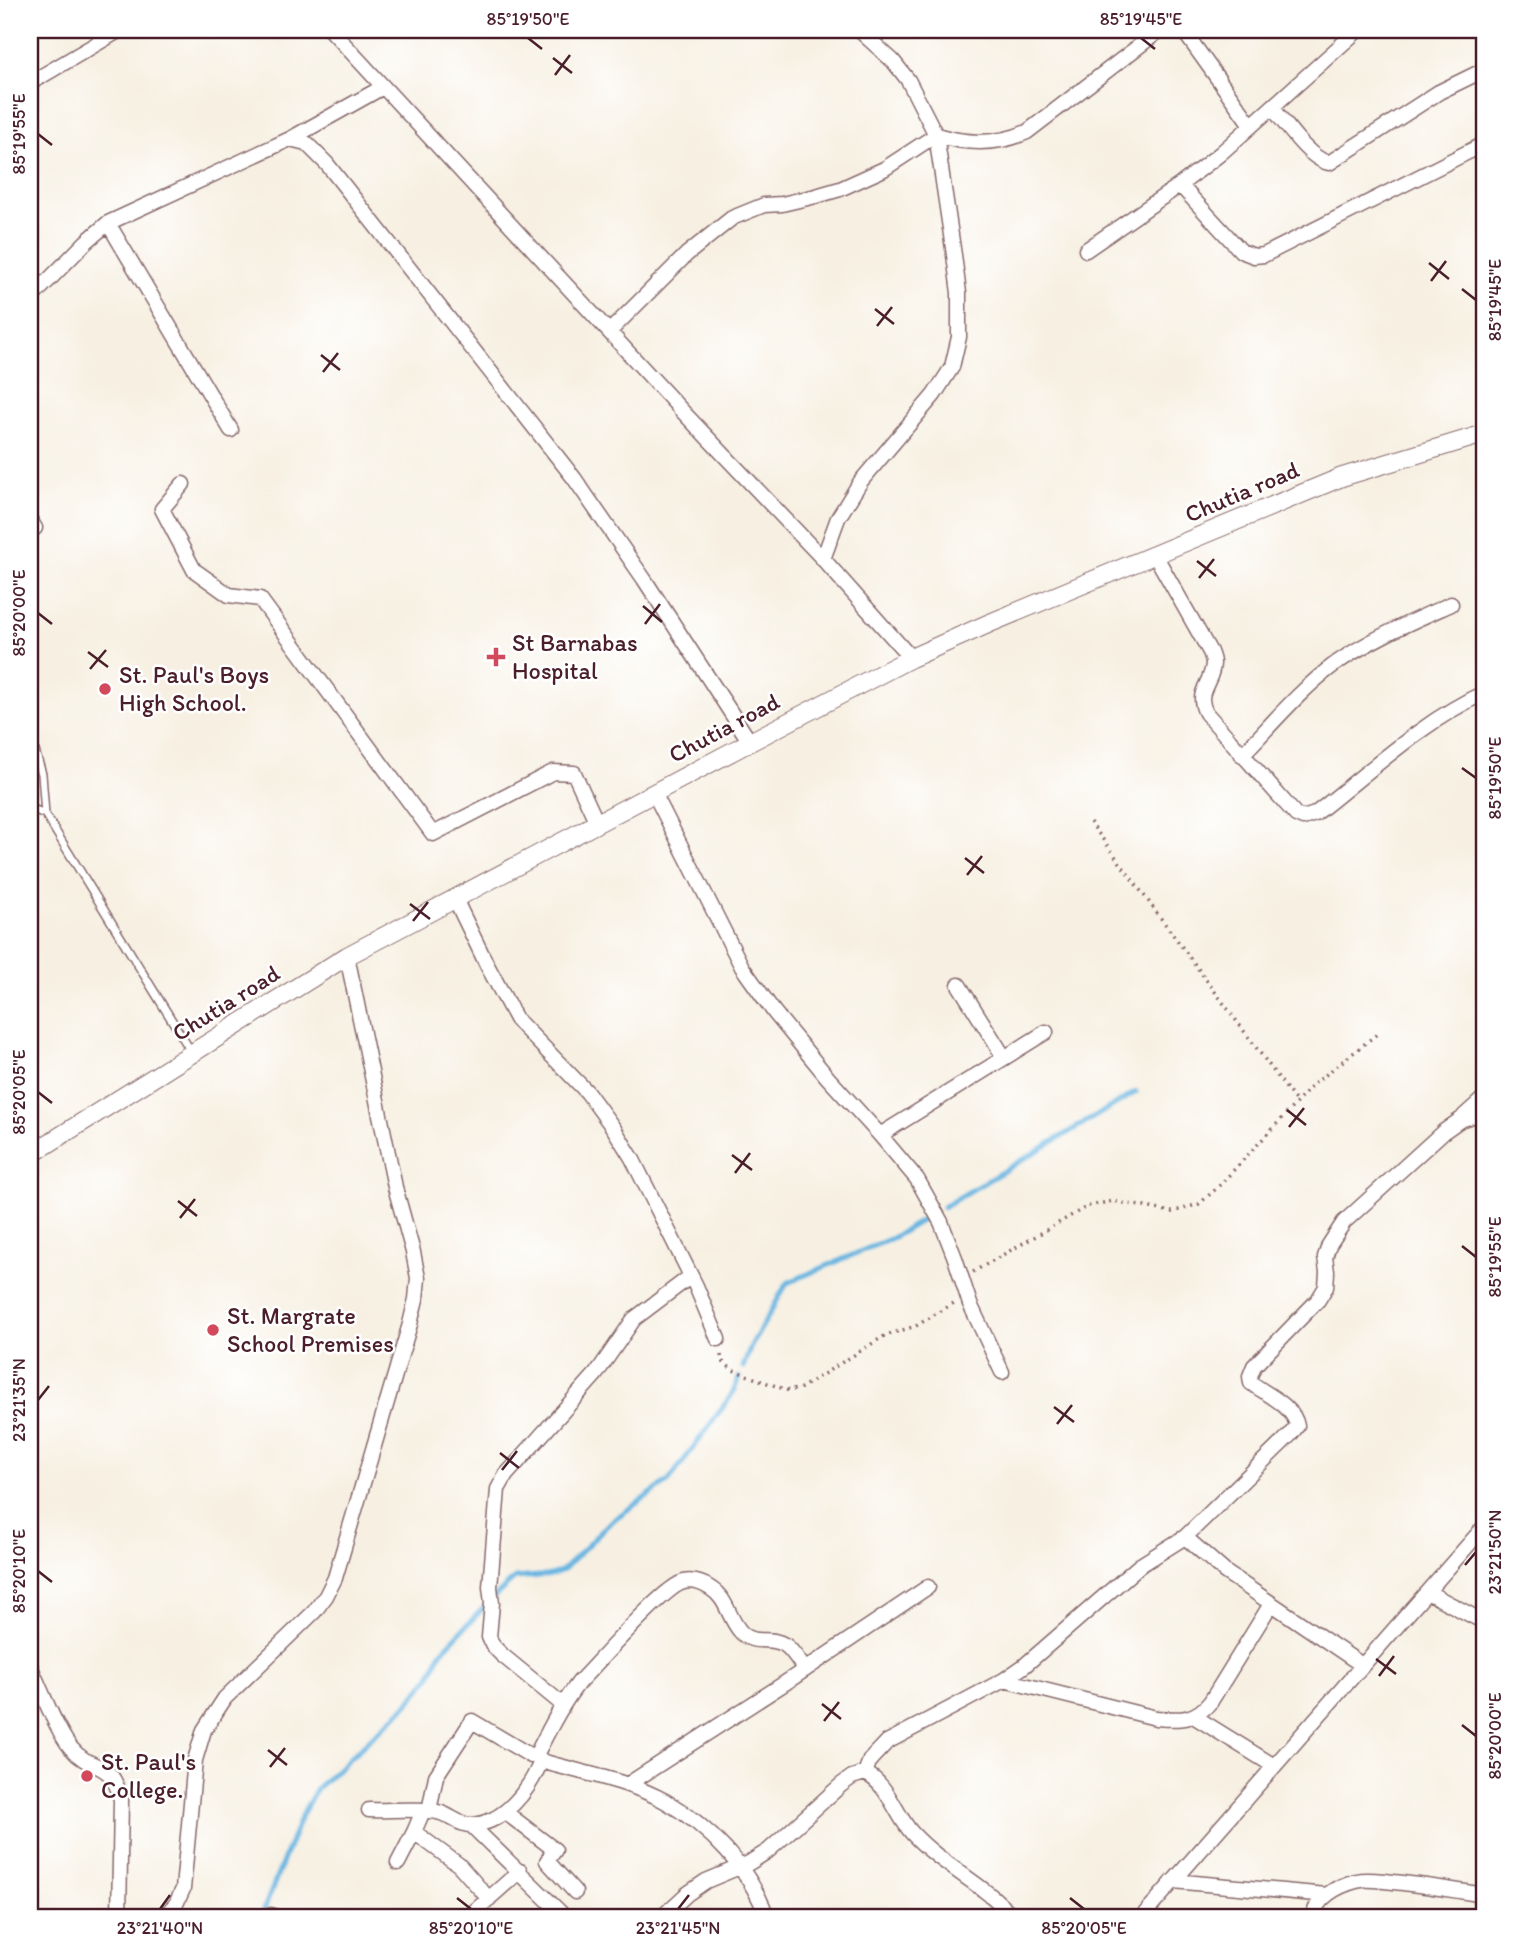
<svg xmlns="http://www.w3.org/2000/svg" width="1514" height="1947" viewBox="0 0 1514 1947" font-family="Itim,sans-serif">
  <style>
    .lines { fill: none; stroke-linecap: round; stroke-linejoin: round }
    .stream { stroke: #67b5e1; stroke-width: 5 }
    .service-casing { stroke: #87686b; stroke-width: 10 }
    .minor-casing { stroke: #87686b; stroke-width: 17 }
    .tertiary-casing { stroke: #87686b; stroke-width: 20 }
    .path { stroke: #87686b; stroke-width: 3.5; stroke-dasharray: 2 5; stroke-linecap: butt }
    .service { stroke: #fff; stroke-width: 7 }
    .minor { stroke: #fff; stroke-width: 14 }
    .tertiary { stroke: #fff; stroke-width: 18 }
    .ticks { fill: none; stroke: #4a1f2b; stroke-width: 2.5 }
    .poi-dot { fill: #d1495b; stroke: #fff; stroke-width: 2.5 }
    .labels { text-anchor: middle; stroke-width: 5; stroke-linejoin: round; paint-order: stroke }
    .street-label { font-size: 24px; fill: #4a1f2b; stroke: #fff }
    .poi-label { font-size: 24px; fill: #4a1f2b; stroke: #fff; text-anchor: start }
    .neatline { fill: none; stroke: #4a1f2b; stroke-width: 2.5 }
    .ticks-label { font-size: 18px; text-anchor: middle; fill: #4a1f2b }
  </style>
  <rect width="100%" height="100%" fill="#fff"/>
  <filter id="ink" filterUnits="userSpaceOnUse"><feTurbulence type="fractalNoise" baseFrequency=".0143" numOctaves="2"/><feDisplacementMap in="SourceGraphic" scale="14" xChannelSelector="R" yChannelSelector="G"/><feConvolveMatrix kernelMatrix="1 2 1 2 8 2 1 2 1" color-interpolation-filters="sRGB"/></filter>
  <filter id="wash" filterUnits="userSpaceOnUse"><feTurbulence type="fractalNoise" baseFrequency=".00686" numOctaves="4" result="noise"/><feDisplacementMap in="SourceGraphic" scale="28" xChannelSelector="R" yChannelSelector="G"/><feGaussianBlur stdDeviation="1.57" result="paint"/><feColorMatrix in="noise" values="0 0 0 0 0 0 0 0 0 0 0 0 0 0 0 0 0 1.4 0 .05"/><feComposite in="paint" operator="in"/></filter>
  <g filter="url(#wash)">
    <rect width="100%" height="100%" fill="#f7f0e2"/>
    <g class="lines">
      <!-- stream -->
      <path class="stream" d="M943,1207L1136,1092
        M743,1367L751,1346L787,1283L892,1238L932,1214
        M261,1917L300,1818L317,1788L408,1704L429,1678L441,1652L493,1598L515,1578L551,1575L563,1570L610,1522L669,1481L733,1393L739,1377"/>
    </g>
  </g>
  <g filter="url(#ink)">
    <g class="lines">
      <defs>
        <path id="service" d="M30,734L42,774L45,814
          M30,808L45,814L192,1053"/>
        <path id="minor" d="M331,30L684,413L823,559L911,658
          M1183,30L1251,125
          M30,83L120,30
          M1272,107C1285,123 1309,159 1329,163L1439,92L1484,70
          M290,139L383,87
          M1180,185L1241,251L1254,256L1264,255L1484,144
          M108,223L231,430
          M1086,250L1180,185L1221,153L1358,30
          M30,299L86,242L108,223L290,139L306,143L327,164L574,478L644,579L750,742
          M610,331L687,254L732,218L764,205L782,204L816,196L840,189L884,169L936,135C966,144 998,145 1027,132L1160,30
          M183,484L162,509L194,570L229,595L260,599L433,834L553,772L574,773L597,823
          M30,520L35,528
          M1155,555L1210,652C1211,655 1213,659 1213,663C1213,683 1194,691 1206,713L1296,815L1303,818L1315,814C1368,773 1424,720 1484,693
          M823,559L838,518L861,481L934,395L952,367L959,337V293L954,255L936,135L908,80L893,61L859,30
          M1242,755C1272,724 1300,690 1335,664C1371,639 1411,622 1451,604
          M654,793L742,967L774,1012L828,1078L880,1135L917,1179L941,1222L955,1258L970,1304L1002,1372
          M455,899L487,965L516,1019L587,1092L614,1129L632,1158L696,1286L718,1339
          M959,985L1004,1057
          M1464,1116L1484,1098
          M880,1135L1046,1032
          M1185,1537L1225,1572L1362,1665
          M1427,1592L1484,1622
          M30,1666C41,1689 56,1730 71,1748C93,1774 111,1757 121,1800L119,1917
          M1004,1680L1156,1718C1180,1720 1196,1721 1211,1701L1271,1604
          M563,1705L502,1655L493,1646L489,1637L492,1603L490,1587L498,1489L506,1475L596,1374L634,1319L691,1276
          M1195,1717L1274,1766
          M541,1761C582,1773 627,1780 665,1801C710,1827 750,1869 767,1917
          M865,1773L870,1760L887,1742L1004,1680L1024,1666L1139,1566L1185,1537L1290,1435L1297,1426C1294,1406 1266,1394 1251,1383L1250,1376L1254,1366L1318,1300L1326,1287L1327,1272L1325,1257L1329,1245L1344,1222L1443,1132L1460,1120L1475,1115L1484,1120
          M627,1785L785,1683L928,1587
          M369,1810C388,1811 423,1807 441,1813C451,1816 459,1825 471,1825C504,1824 530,1789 541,1761L537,1753C550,1728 562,1704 579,1682C597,1664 665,1585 684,1582C693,1580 702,1583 710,1588C727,1598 728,1617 740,1631C753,1647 770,1635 785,1645C793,1650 799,1662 805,1670
          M429,1811L436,1776L472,1721L531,1756L537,1753
          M505,1812L555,1850L547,1861L575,1892
          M471,1825L565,1917
          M414,1832L459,1865L489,1899
          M398,1863L414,1832L423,1811
          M1173,1881L1327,1895
          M271,1915L276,1917
          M163,1917L176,1904L183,1889L195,1760L204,1730L225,1698L314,1612L326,1596L335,1578L410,1324L416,1299L418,1278L413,1252L395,1187L347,956
          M468,1917L520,1871
          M662,1917L687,1894L706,1881L749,1863L768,1851L841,1785L852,1777L865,1773C888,1784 896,1815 912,1833C935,1858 964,1874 990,1895C998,1901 1006,1910 1014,1917
          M1142,1917L1484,1527
          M1313,1917C1316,1898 1337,1886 1356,1881C1368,1878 1381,1881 1393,1882C1424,1885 1454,1890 1484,1895"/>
        <path id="tertiary" d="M30,1155L347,956L750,742L911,658L990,623L1342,477L1484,434"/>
      </defs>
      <!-- service casing -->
      <use href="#service" class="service-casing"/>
      <!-- minor casing -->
      <use href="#minor" class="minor-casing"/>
      <!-- tertiary casing -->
      <use href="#tertiary" class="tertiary-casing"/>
      <!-- path -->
      <path class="path" d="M1090,822L1297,1103
        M973,1272L1088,1206L1113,1201L1172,1212L1199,1204L1217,1188L1314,1084L1377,1034
        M721,1355L722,1361L733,1370L789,1391L801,1388L886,1335L916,1326L954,1303"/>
      <!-- service -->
      <use href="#service" class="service"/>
      <!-- minor -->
      <use href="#minor" class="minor"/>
      <!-- tertiary -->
      <use href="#tertiary" class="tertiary"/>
    </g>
  </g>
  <!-- ticks -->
  <path class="ticks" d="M528,38L542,49M1141,38L1155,49M553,58L572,73M555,75L570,55M38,134L52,145M1429,263L1449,279M1431,281L1446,261M1462,289L1476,300M875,309L894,324M877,326L892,307M321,355L340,370M323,372L338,353M1197,561L1216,576M1199,578L1214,559M643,606L662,622M38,613L52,624M645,624L660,604M88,652L108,667M90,669L106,650M1462,768L1476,778M965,858L984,873M967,875L982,856M410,904L430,919M413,921L428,902M38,1092L52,1103M1287,1110L1306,1125M1289,1127L1304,1108M732,1155L752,1170M735,1173L750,1153M178,1201L197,1216M180,1218L195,1199M1462,1246L1476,1257M38,1400L49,1386M1054,1407L1074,1422M1057,1424L1072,1405M500,1453L519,1468M502,1470L517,1451M1465,1565L1476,1552M38,1571L52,1582M1376,1659L1396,1674M1379,1676L1394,1656M822,1704L841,1719M824,1721L839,1702M1462,1725L1476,1736M268,1750L287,1765M270,1767L285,1748M457,1898L471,1909M1070,1898L1084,1909M160,1909L170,1895M678,1909L689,1895"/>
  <!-- markers -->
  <g class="poi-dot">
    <path d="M492.5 646.5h7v7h7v7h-7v7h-7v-7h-7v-7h7z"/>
    <circle cx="105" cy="689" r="7"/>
    <circle cx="213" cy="1330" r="7"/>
    <circle cx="87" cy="1776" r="7"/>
  </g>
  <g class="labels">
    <!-- street labels -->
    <g class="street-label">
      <text transform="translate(1242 492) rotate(-23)" y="8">Chutia road</text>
      <text transform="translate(724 728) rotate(-28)" y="8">Chutia road</text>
      <text transform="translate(226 1003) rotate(-32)" y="8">Chutia road</text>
    </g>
    <!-- poi labels -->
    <g class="poi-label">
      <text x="512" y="651">St Barnabas<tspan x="512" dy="28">Hospital</tspan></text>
      <text x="119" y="683">St. Paul's Boys<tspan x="119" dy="28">High School.</tspan></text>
      <text x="227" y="1324">St. Margrate<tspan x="227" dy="28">School Premises</tspan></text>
      <text x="101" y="1770">St. Paul's<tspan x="101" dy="28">College.</tspan></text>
    </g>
  </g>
  <!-- margin -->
  <rect width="1514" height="1947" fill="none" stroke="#fff" stroke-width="77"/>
  <rect x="38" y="38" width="1438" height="1871" class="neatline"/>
  <g class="ticks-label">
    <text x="528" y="25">85°19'50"E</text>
    <text x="1141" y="25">85°19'45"E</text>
    <text transform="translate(19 134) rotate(-90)" y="6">85°19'55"E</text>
    <text transform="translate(1495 300) rotate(-90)" y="6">85°19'45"E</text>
    <text transform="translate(19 613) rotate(-90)" y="6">85°20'00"E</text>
    <text transform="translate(1495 778) rotate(-90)" y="6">85°19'50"E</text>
    <text transform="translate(19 1092) rotate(-90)" y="6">85°20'05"E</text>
    <text transform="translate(1495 1257) rotate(-90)" y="6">85°19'55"E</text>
    <text transform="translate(19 1400) rotate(-90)" y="6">23°21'35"N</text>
    <text transform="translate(1495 1552) rotate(-90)" y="6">23°21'50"N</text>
    <text transform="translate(19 1571) rotate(-90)" y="6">85°20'10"E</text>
    <text transform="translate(1495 1736) rotate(-90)" y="6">85°20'00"E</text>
    <text x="160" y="1934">23°21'40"N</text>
    <text x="471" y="1934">85°20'10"E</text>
    <text x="678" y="1934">23°21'45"N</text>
    <text x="1084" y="1934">85°20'05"E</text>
  </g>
</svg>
